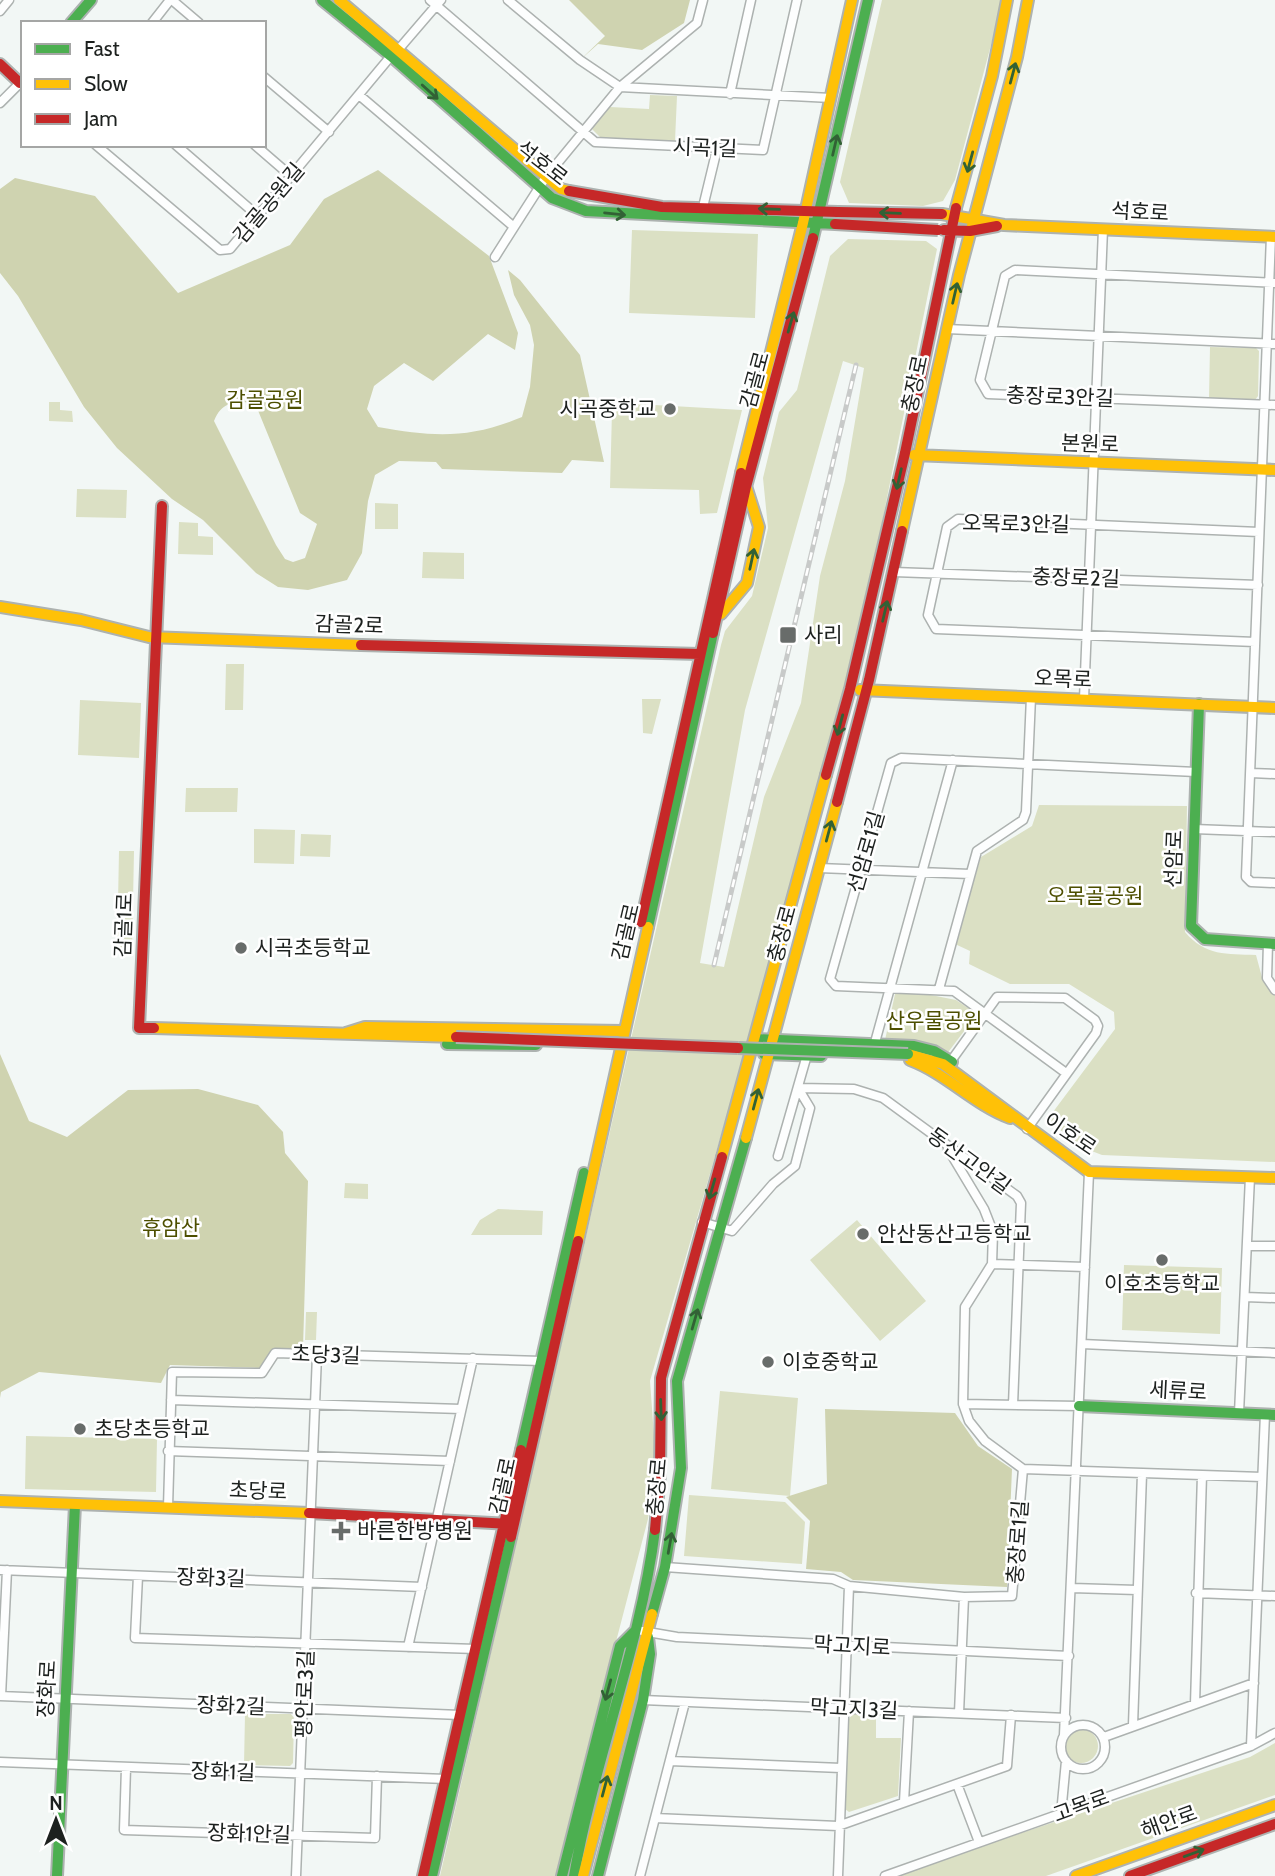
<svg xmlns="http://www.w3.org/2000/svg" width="1275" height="1876" viewBox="0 0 1275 1876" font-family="Cabin,'Noto Sans KR',sans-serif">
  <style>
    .green { fill: #dbe0c4; fill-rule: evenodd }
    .forest { fill: #cfd3b0; fill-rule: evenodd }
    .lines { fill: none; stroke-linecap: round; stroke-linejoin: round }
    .street-casing { stroke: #adb2b0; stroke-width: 11 }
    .fast-casing { stroke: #adb2b0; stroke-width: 14 }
    .slow-casing { stroke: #adb2b0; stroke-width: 14 }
    .jam-casing { stroke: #adb2b0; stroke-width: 14 }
    .street { stroke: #fdfefe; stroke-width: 8 }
    .fast { stroke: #4caf50; stroke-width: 10 }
    .slow { stroke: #ffc107; stroke-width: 10 }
    .jam { stroke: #c62828; stroke-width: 10 }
    .rail-casing { stroke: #c8cac9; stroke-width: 5 }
    .rail { stroke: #fff; stroke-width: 2.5; stroke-dasharray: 8; stroke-linecap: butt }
    .fast-bridge-casing { stroke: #adb2b0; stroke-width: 14; stroke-linecap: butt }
    .jam-bridge-casing { stroke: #adb2b0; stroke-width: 14; stroke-linecap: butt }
    .fast-bridge { stroke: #4caf50; stroke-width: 10 }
    .jam-bridge { stroke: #c62828; stroke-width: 10 }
    .oneway { stroke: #326135 }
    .poi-dot { fill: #686c6a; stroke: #fff; stroke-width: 2.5 }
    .labels { text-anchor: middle; stroke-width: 5; stroke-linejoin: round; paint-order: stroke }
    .street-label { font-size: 21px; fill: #1d211f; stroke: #fff }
    .park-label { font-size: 21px; fill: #4d4f00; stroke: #fff }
    .poi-label { font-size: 21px; fill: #1d211f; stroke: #fff; text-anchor: start }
  </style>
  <rect width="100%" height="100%" fill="#f2f7f5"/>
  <!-- green -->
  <path class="green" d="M882,0H1003L955,180L943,201L923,206L849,203L840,182Z
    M650,95L677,96L675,141L601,138L591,128L610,107L649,109Z
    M632,230L758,234L755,318L629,313Z
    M848,239L926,241L937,249L859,637L757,1011L650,1381L655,1450L648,1519L588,1749L559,1876H440L721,645L725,631L752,596L768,528L763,478L779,412L797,390L830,256ZM843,361L864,368L845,481L820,576L801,703L764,797L724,967L700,963L745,710Z
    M1210,347L1256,348L1259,351L1258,396L1255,400L1209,399Z
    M49,402H60V410L72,411L73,422L49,421Z
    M620,403L742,410L717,513L700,514L699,490L610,488L612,411Z
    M77,489L127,490L126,518L76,517Z
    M375,503L398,504V529H375Z
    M179,522L198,523V536L213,537V555L178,554Z
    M423,552L464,553V579L422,578Z
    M226,664H244L243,710H225Z
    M642,699H661L652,734L643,733Z
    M80,700L141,703L139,758L78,755Z
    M186,788H238L237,812H185Z
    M1039,805L1187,806L1185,932C1205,956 1227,954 1256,955L1263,981L1275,993V1162L1102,1155L1084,1148L1047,1120L1115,1029L1114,1012L1069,984H1010L969,964L970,951L955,944L981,857L1032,826Z
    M254,829L295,830L294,864L254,863Z
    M301,834L331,835L330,857L300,856Z
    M119,851H134L132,953H117Z
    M921,993L956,1000L977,1014L946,1055L904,1040H885L895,994Z
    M345,1183L368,1184V1199L344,1198Z
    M498,1209L543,1211L542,1235H471L480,1220Z
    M857,1220L926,1301L880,1341L810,1260Z
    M1124,1265L1222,1268L1220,1334L1122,1330Z
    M306,1312H317L316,1340H305Z
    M720,1391L798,1398L790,1496L711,1489Z
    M26,1436L157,1439L156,1492L25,1489Z
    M689,1495L785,1502L805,1522L802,1564L684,1556Z
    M245,1714H291L294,1718L293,1763L290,1766L244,1765Z
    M852,1714L876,1715V1738H901L898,1796L849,1812L845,1809L849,1719Z
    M1064 1746a17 17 0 1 1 34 0a17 17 0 1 1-34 0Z
    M1275,1743V1795L1046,1876H892L1250,1757Z"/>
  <!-- forest -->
  <path class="forest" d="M569,0H690L684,23L642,50L598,44L580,60L605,36Z
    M378,170L489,256L518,333L515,350L488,334L433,381L404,363L374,386L367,409L378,427C434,437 469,439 522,417L530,387L534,345L530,325L514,295L508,270L520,280L580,355L604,462L572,460L562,473L442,469L436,462L399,461L375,475L368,501L362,553L347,580L308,590L278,587L256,573L203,520L172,499L117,448L84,407L18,296L0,273V189L15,178L95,196L178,293L290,245L324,199ZM250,402L257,408L300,513L317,524L305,558L293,562L285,559L276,545L214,421C222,402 231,403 250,402Z
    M0,1054L29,1121L67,1137L128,1090L198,1089L258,1105L283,1132L285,1153L308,1181L303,1348L273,1349L260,1368L170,1365L161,1383L39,1372L1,1392L0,1398Z
    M825,1409L955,1413L978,1446L1012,1469L1007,1587L853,1580L841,1572L806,1569L810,1521L786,1497L827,1484Z"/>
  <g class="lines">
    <defs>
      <path id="street" d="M172,0L199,23
        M430,0L595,142L763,150L797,0
        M508,0L580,60L620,87L831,98
        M0,11L9,0
        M152,23L170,0
        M398,50L441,0
        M264,77L329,132
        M730,94L751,0
        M359,95L514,227L546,177L620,87L697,23L703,0
        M0,103L20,83L23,85
        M96,145L220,250L230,249L391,56
        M176,145L258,216
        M255,145L292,177
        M703,207L717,149
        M1271,236L1246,877L1251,882L1275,883
        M495,257L514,227
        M1275,283L1015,270L1005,276L980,380L988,394L1275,405
        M947,329L1275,344
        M894,572L1258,585
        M1255,642L936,629L928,615L947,527L958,519L1259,532
        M1084,699L1103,229
        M1251,773L1275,774
        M1194,829L1275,832
        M819,868L970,874
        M1268,943L1267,978L1275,990
        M939,989L977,851L1023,820L1026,812L1031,697
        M874,1046L953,760
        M951,1061L997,997L1065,998L1095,1020L1098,1026L1096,1033L1027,1129
        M1066,1073L954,991L836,986L830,979L891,763L901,758L1196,772
        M798,1088L854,1089L883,1098L1017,1196L1021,1203L1013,1405
        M948,1149L984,1209L993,1232L992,1264
        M778,1156L807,1055
        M702,1222L732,1231L773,1184L795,1166L810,1108L798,1088
        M1247,1246H1275
        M992,1264L1085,1267
        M1245,1297L1275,1298
        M1082,1344L1275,1353
        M171,1400L461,1409
        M963,1404L1079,1406
        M1239,1413L1250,1177
        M168,1451L450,1461
        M1023,1469L1262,1477
        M168,1507L172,1372L262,1373L275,1353L541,1361
        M665,1567L833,1579L849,1586L964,1597L1012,1596L1023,1469L985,1441L969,1421L963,1404L965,1307L992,1264
        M0,1570L422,1587
        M138,1576L135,1638L476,1649
        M1072,1588L1137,1590
        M1196,1593L1275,1596
        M642,1631L677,1637L1069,1656
        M408,1647L473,1358
        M0,1696L460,1715
        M1,1696L7,1570
        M643,1700L1066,1718
        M1195,1704L1202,1475
        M959,1713L964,1597
        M1133,1725L1142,1474
        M1061 1747a22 22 0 1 1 44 0a22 22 0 1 1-44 0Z
        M1064,1735L1089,1172
        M1104,1737L1254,1683
        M1251,1746L1265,1414
        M670,1761L841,1768
        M0,1762L446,1779
        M126,1768L124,1830L375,1838L377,1776
        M957,1784L979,1842
        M904,1802L909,1711
        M1061,1814L1066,1761
        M655,1818L838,1826L1007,1766L1011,1715
        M296,1876L317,1355
        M640,1876L685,1702
        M838,1876L849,1586
        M885,1876L1251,1746L1275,1733"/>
      <path id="fast" d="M322,0L391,56L552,198L586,211L835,224
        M71,23L91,0
        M813,238L868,0
        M1199,704L1191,926L1205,939L1275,944
        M648,927L713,633
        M755,1039L914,1046L934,1051L952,1062
        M447,1044L536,1045
        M764,1054L821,1056
        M1079,1406L1275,1415
        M521,1450L584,1173
        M652,1614L665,1567L681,1468L677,1381L746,1138
        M57,1876L75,1505
        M432,1876L511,1537
        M562,1876L620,1646L634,1632
        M574,1876C594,1759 640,1648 655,1530
        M598,1876L643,1700L650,1654L648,1637"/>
      <path id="slow" d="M339,0L561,189L569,191
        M956,208L992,76L1007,0
        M942,214L1004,225L1275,237
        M914,455L1275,470
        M741,473L803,223L852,0
        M902,531L959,275L1017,57L1028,0
        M0,607L81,620L149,637L361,645
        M721,614L747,583L759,527L747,489
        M860,690L1275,708
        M154,1028L456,1037
        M346,1033L365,1027L622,1031
        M908,1054L943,1064L1089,1172L1275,1178
        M910,1060C947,1074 973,1104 1010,1118
        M746,1138L837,802
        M722,1157L826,775
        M578,1241L648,927
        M0,1501L309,1513
        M583,1876L652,1614
        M1076,1876L1275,1805"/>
      <path id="jam" d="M0,64L20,83L23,80
        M569,191L662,207L838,212
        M944,230L970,231L997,226
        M713,633L746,487L813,238
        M361,645L700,654
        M826,775L850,689L905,453L956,208
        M837,802L869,680L902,531
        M641,922L741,473
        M154,1028H139L162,506
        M309,1513L511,1524
        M655,1530L660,1474L661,1378L722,1157
        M511,1537L578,1241
        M423,1876L521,1450
        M1130,1876L1275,1824"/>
    </defs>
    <!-- street casing -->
    <use href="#street" class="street-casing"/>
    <!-- fast casing -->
    <use href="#fast" class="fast-casing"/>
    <!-- slow casing -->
    <use href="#slow" class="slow-casing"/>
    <!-- jam casing -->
    <use href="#jam" class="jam-casing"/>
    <!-- street -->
    <use href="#street" class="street"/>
    <!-- fast -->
    <use href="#fast" class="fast"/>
    <!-- slow -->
    <use href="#slow" class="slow"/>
    <!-- jam -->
    <use href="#jam" class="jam"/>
    <defs>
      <path id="rail" d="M714,965L856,365"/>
    </defs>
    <!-- rail casing -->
    <use href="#rail" class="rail-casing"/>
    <!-- rail -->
    <use href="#rail" class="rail"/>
    <defs>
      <path id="fast-bridge" d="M738,1048L908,1054"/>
      <path id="jam-bridge" d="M838,212L942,214
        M835,224L938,230
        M456,1037L738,1048"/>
    </defs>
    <!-- fast-bridge casing -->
    <use href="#fast-bridge" class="fast-bridge-casing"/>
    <!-- jam-bridge casing -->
    <use href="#jam-bridge" class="jam-bridge-casing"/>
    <!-- fast-bridge -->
    <use href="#fast-bridge" class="fast-bridge"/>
    <!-- jam-bridge -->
    <use href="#jam-bridge" class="jam-bridge"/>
  </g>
  <!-- one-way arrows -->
  <defs><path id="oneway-shaft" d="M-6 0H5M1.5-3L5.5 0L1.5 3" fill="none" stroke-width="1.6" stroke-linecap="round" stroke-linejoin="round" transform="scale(1.75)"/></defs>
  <g class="oneway">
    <use href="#oneway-shaft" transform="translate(1013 73) rotate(-75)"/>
    <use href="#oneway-shaft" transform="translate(430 92) rotate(42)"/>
    <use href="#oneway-shaft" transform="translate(835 145) rotate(-77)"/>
    <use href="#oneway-shaft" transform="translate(970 162) rotate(105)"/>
    <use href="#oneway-shaft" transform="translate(769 209) rotate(-178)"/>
    <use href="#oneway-shaft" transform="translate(890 213) rotate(-178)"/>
    <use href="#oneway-shaft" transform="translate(615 214) rotate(6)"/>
    <use href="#oneway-shaft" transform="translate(955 293) rotate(-77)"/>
    <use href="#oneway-shaft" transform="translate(791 322) rotate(-74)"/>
    <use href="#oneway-shaft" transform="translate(899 479) rotate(103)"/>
    <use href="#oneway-shaft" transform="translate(752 559) rotate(-78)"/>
    <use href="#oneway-shaft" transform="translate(885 611) rotate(-77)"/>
    <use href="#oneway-shaft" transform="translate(840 725) rotate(105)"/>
    <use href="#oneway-shaft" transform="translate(829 831) rotate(-75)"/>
    <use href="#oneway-shaft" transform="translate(756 1099) rotate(-75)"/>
    <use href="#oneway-shaft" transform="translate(712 1189) rotate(106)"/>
    <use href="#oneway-shaft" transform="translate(695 1319) rotate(-74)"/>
    <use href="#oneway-shaft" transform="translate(661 1410) rotate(88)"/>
    <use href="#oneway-shaft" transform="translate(670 1543) rotate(-80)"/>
    <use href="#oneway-shaft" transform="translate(608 1690) rotate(105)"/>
    <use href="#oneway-shaft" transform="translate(605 1786) rotate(-75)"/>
    <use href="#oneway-shaft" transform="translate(1194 1853) rotate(-20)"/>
  </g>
  <!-- markers -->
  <g class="poi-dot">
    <circle cx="670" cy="409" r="7"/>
    <rect x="779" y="626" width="18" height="18" rx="3.5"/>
    <circle cx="241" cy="948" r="7"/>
    <circle cx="863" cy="1234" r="7"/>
    <circle cx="1162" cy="1260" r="7"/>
    <circle cx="768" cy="1362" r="7"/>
    <circle cx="80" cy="1429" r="7"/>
    <path d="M337.5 1520.5h7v7h7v7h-7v7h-7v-7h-7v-7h7z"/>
  </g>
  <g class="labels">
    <!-- street labels -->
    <g class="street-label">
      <text transform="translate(705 148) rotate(2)" y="7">시곡1길</text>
      <text transform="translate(542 163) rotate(38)" y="7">석호로</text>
      <text transform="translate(269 203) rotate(-50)" y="7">감골공원길</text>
      <text transform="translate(1140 212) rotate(3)" y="7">석호로</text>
      <text transform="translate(755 380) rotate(-75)" y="7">감골로</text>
      <text transform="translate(915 384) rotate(-78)" y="7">충장로</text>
      <text transform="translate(1060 397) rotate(2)" y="7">충장로3안길</text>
      <text transform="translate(1090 444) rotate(2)" y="7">본원로</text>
      <text transform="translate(1016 524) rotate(1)" y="7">오목로3안길</text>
      <text transform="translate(1076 578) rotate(2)" y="7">충장로2길</text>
      <text transform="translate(349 625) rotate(2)" y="7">감골2로</text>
      <text transform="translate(1063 679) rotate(2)" y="7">오목로</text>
      <text transform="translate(866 852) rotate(-74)" y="7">선암로1길</text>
      <text transform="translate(1174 859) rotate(-88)" y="7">선암로</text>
      <text transform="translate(124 925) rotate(-88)" y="7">감골1로</text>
      <text transform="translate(626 932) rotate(-77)" y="7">감골로</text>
      <text transform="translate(782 934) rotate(-75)" y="7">충장로</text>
      <text transform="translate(1070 1134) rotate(34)" y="7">이호로</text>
      <text transform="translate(969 1161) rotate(36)" y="7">동산고안길</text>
      <text transform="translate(326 1355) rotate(2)" y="7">초당3길</text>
      <text transform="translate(1178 1391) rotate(3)" y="7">세류로</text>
      <text transform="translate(503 1486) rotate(-78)" y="7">감골로</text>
      <text transform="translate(657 1487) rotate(-85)" y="7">충장로</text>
      <text transform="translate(258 1491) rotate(2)" y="7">초당로</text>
      <text transform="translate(1018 1542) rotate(-86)" y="7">충장로1길</text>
      <text transform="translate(211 1578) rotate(2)" y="7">장화3길</text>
      <text transform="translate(852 1646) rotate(3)" y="7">막고지로</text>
      <text transform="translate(47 1689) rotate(-87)" y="7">장화로</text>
      <text transform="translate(305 1694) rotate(-88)" y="7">평안로3길</text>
      <text transform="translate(231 1706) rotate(2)" y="7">장화2길</text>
      <text transform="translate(854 1709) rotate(3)" y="7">막고지3길</text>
      <text transform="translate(223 1772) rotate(2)" y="7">장화1길</text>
      <text transform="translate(1081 1806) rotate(-20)" y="7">고목로</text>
      <text transform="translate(1169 1822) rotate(-20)" y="7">해안로</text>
      <text transform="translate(249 1834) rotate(2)" y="7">장화1안길</text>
    </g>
    <!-- park labels -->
    <g class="park-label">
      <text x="265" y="407">감골공원</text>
      <text x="1095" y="903">오목골공원</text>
      <text x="934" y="1028">산우물공원</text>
      <text x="171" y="1235">휴암산</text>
    </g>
    <!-- poi labels -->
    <g class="poi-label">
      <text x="656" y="416" text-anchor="end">시곡중학교</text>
      <text x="804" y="642">사리</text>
      <text x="255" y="955">시곡초등학교</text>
      <text x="877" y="1241">안산동산고등학교</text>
      <text x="1162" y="1291" text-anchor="middle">이호초등학교</text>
      <text x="782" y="1369">이호중학교</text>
      <text x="94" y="1436">초당초등학교</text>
      <text x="357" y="1538">바른한방병원</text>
    </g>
  </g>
  <!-- legend -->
  <rect x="21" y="21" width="245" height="126" fill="#ffffff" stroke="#a5a6a5" stroke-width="2"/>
  <rect x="35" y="44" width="35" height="10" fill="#4caf50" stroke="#a5a6a5" stroke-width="2"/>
  <text x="84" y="56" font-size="21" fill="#1d211f">Fast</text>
  <rect x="35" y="79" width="35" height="10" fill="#ffc107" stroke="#a5a6a5" stroke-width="2"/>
  <text x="84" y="91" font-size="21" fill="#1d211f">Slow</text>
  <rect x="35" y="114" width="35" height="10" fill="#c62828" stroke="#a5a6a5" stroke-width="2"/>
  <text x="84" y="126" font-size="21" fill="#1d211f">Jam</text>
  <!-- north arrow -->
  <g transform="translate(56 1820)" stroke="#ffffff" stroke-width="5" paint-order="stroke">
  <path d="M0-5L12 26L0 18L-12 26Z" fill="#1d211f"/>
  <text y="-10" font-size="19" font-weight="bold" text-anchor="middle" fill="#1d211f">N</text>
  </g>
</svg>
